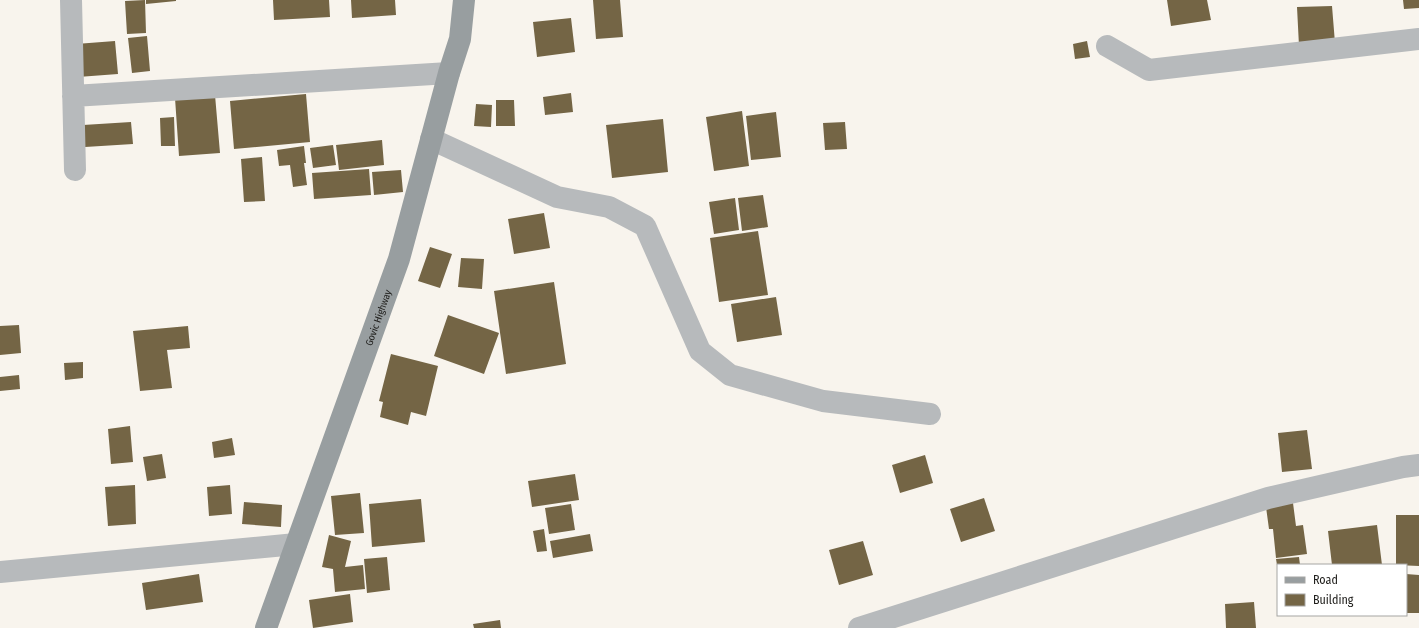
<svg xmlns="http://www.w3.org/2000/svg" width="1419" height="628" viewBox="0 0 1419 628" font-family="'Fira Sans Condensed',sans-serif">
  <style>
    .building { fill: #746545 }
    .lines { fill: none; stroke-linecap: round; stroke-linejoin: round }
    .minor { stroke: #b7babc; stroke-width: 22 }
    .secondary { stroke: #989ea0; stroke-width: 22 }
    .labels { text-anchor: middle; stroke-width: 4; stroke-linejoin: round; paint-order: stroke }
    .street-label { font-size: 10px; fill: #1e1d1a; stroke: #fff }
  </style>
  <rect width="100%" height="100%" fill="#f8f4ed"/>
  <!-- building -->
  <path class="building" d="M145,0L146,33L127,34L125,1Z
    M146,0H176V1L146,4Z
    M273,0H329L330,17L274,20Z
    M351,0H395L396,15L352,18Z
    M593,0H620L623,37L596,39Z
    M1167,0H1207L1211,20L1171,26Z
    M1403,0H1419V8L1404,9Z
    M1332,6L1335,43L1299,46L1297,7Z
    M571,18L575,52L537,57L533,22Z
    M147,36L150,71L132,73L128,38Z
    M115,41L118,74L78,77L76,44Z
    M1087,41L1090,57L1075,59L1073,44Z
    M571,93L573,112L545,115L543,97Z
    M306,94L310,142L234,149L230,101Z
    M215,95L220,153L179,156L175,98Z
    M496,100H514L515,126H496Z
    M476,104L492,105L491,127L474,126Z
    M742,111L749,166L714,171L706,117Z
    M776,112L781,157L751,160L746,116Z
    M174,117L175,146H161L160,118Z
    M663,119L668,172L612,178L606,125Z
    M131,122L133,144L85,147L83,125Z
    M845,122L847,149L825,150L823,123Z
    M382,140L384,165L339,170L336,145Z
    M333,145L336,165L313,168L310,148Z
    M304,146L306,163H304L307,185L293,187L290,165L279,166L277,150Z
    M262,157L265,201L244,202L241,159Z
    M369,169L371,195L314,199L312,173Z
    M401,170L403,192L374,195L372,172Z
    M763,195L768,227L742,231L738,198Z
    M735,198L739,230L714,234L709,202Z
    M544,213L550,248L514,254L508,219Z
    M758,231L768,295L719,302L710,238Z
    M430,247L452,254L440,288L418,281Z
    M461,258L484,259L482,289L458,287Z
    M554,282L566,364L506,374L494,291Z
    M776,297L782,335L737,342L731,304Z
    M448,315L499,333L484,374L434,356Z
    M19,325L21,353L0,355V326Z
    M188,326L190,348L167,350L172,388L140,391L133,331Z
    M391,354L438,366L426,416L411,412L408,425L380,417L383,402L379,401Z
    M83,362V378L65,380L64,363Z
    M19,375L20,389L0,391V377Z
    M130,426L133,462L111,464L108,429Z
    M1307,430L1312,469L1282,472L1278,433Z
    M232,438L235,455L214,458L212,442Z
    M162,454L166,478L147,481L143,457Z
    M925,455L933,483L900,493L892,465Z
    M575,474L579,500L532,507L528,481Z
    M135,485L136,524L108,526L105,487Z
    M230,485L232,514L209,516L207,487Z
    M360,493L364,533L335,535L331,496Z
    M984,498L995,531L961,542L950,509Z
    M421,499L425,542L372,547L369,504Z
    M244,502L282,505L281,527L242,524Z
    M1293,503L1296,526L1303,525L1307,554L1276,558L1273,529H1269L1266,507Z
    M571,504L575,530L549,534L545,508Z
    M1396,515H1419V566L1396,565Z
    M1377,525L1382,565H1332L1328,531Z
    M544,529L547,551L537,552L533,531Z
    M590,534L593,551L553,558L550,541Z
    M329,535L351,541L345,567L363,565L365,589L335,592L333,569L322,567Z
    M863,541L873,575L839,585L829,550Z
    M387,557L390,590L367,593L364,559Z
    M1299,557L1300,565H1277L1276,559Z
    M199,574L203,602L146,610L142,583Z
    M1406,574L1419,575V613H1406Z
    M350,594L353,622L313,628L309,600Z
    M1254,602L1256,628H1226L1225,604Z
    M500,620L501,628H474L473,624Z"/>
  <g class="lines">
    <!-- minor -->
    <path class="minor" d="M71,0L75,170
      M1107,46L1149,70L1419,39
      M73,96L449,73
      M431,139L557,197L609,207L645,226L700,351L730,375L823,401L930,414
      M0,572L296,544
      M859,628L1268,498L1403,467L1419,465"/>
    <!-- secondary -->
    <path class="secondary" id="s1" d="M266,628L399,259L449,73L460,39L464,0"/>
  </g>
  <g class="labels">
    <!-- street labels -->
    <g class="street-label">
      <text dy="4" stroke="none"><textPath href="#s1" startOffset="330">Govic Highway</textPath></text>
    </g>
  </g>
  <!-- legend -->
  <rect x="1277" y="564" width="130" height="52" fill="#ffffff" stroke="#a5a5a3"/>
  <rect x="1285" y="577" width="20" height="6" fill="#989ea0" stroke="#a5a5a3"/>
  <text x="1313" y="584" font-size="12" fill="#1e1d1a">Road</text>
  <rect x="1285" y="594" width="20" height="12" fill="#746545" stroke="#a5a5a3"/>
  <text x="1313" y="604" font-size="12" fill="#1e1d1a">Building</text>
</svg>
